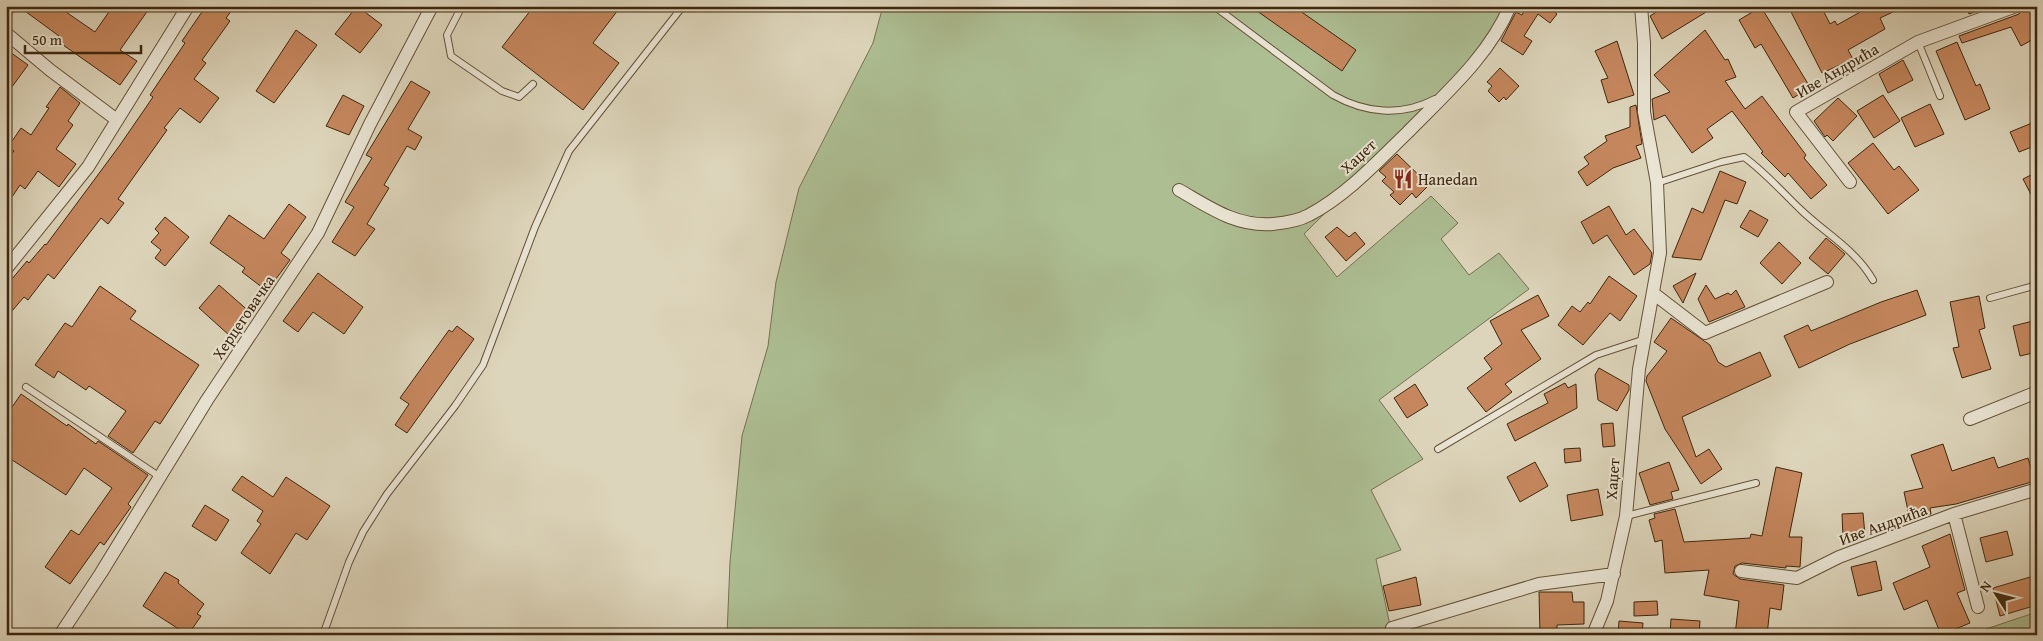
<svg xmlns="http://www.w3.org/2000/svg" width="2043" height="641" viewBox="0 0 2043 641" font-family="'Gentium Book Plus',serif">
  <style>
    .green { fill: #adbe93; stroke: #767250 }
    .building { fill: #c6875e; stroke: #3f270d }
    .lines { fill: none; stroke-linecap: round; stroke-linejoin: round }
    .service-casing { stroke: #665238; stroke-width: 8 }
    .minor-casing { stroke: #665238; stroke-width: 14 }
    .service { stroke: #e9e4d3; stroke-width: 6 }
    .minor { stroke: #e9e4d3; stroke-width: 12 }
    .labels { text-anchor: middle; stroke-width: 4; stroke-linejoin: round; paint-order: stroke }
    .street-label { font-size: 16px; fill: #3f270d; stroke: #e9e4d3 }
    .poi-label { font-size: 16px; fill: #3f270d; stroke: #e9e4d3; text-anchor: start }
  </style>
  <rect width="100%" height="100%" fill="#ddd5bb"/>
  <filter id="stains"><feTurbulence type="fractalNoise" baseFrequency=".004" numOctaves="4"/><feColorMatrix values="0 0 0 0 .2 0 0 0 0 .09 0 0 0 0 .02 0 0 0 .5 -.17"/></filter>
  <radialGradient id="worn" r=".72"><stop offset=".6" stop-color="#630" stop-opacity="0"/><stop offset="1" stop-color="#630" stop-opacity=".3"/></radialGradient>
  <!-- green -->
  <path class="green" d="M883,6H1510L1447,92L1304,234L1337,277L1431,196L1458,223L1441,239L1469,275L1499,253L1529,289L1379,400L1423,459L1371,490L1401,550L1376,559L1392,635H727L730,562L742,436L768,346L776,282L799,188L873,43Z
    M2037,612V635H1968Z"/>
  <!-- building -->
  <path class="building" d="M18,6H70L66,12L95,32L113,6H151L120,50L137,61L120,85L56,40L59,36Z
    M206,6H235L226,18L230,21L202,60L206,63L194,79L219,98L200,123L180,108L164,128L167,130L118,199L124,203L108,224L101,218L54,279L48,274L28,300L24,297L6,318V286L27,261L29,263L45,244L46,245L120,145L153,97L150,95L185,43L182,41Z
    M357,6L382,25L360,53L335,34Z
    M534,6H621L593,43L619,63L583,110L502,47Z
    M1250,6H1293L1356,50L1342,71Z
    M1527,6H1547L1557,14L1550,23L1538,14L1524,36L1532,41L1523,55L1501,41L1516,12L1522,15Z
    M1666,6H1716L1662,39L1650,16Z
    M1788,6H1821L1830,24L1835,21L1837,25L1871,6H1906L1880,18L1885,29L1848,50L1853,59L1822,73Z
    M1966,6H1992L1969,14Z
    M2024,6H2037V37L2021,46L2011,27L1962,43L1959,36L2019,14Z
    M1761,7L1810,87L1793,98L1761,44L1755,48L1739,20Z
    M296,30L317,45L274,103L256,91Z
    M1705,30L1725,60L1728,59L1736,77L1725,81L1745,109L1762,96L1806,155L1804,158L1827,185L1811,199L1788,173L1785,177L1761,153L1763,152L1732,111L1707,129L1713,138L1692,153L1665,115L1654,120L1652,99L1670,92L1654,75Z
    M1617,41L1634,95L1608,103L1601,80L1608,78L1595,51Z
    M1957,42L1976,86L1980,84L1990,109L1965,120L1936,51Z
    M6,49L28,65L6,95Z
    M1903,60L1913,80L1888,93L1879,74Z
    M1500,68L1519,86L1506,100L1504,97L1499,102L1488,91L1492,86L1487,82Z
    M411,81L430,92L408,129L422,137L415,150L407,146L384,185L389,188L367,224L375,229L355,256L332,242L354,207L345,202L372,158L366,155Z
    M60,87L80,103L68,121L73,125L56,149L76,164L59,187L38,171L25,189L20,185L6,206V161L14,151L8,147L21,128L31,135L49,108L46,107Z
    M343,95L364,106L349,135L326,126Z
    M1883,95L1900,121L1874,138L1857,111Z
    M1838,98L1857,116L1833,141L1827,135L1825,137L1814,121Z
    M1930,104L1944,134L1915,147L1901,118Z
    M1636,105L1642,144L1636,146L1641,158L1613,168L1587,186L1578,172L1589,164L1584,157L1607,141L1605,136L1630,127V107Z
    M2037,121V145L2019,152L2010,132Z
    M1873,143L1894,170L1899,166L1919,190L1888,214L1848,163Z
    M1397,154L1429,185L1416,198L1412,193L1400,205L1390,195L1394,192L1382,181L1386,177L1379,171Z
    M1720,171L1746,182L1737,204L1725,200L1701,260L1672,257L1692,208L1703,213Z
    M2037,172V206L2023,179Z
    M289,204L306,217L281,253L290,260L267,291L242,272L245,268L210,243L229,215L264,239Z
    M1609,206L1626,235L1634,229L1652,253L1650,264L1634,275L1607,235L1593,244L1581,222Z
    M1750,210L1768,220L1758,237L1740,227Z
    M165,217L189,237L165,266L155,258L161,250L151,242L159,233L155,229Z
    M1337,227L1349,237L1355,232L1365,244L1346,261L1325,237Z
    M1826,238L1845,254L1828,274L1809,258Z
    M1779,242L1801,263L1782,284L1760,263Z
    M318,273L363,307L344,334L313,312L298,332L283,321Z
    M1696,273L1683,303L1673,286Z
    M1609,276L1637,296L1620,321L1610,313L1583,345L1558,325L1572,306L1580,312L1588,302L1590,304Z
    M219,285L251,313L230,336L199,308Z
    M1706,285L1715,299L1728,293L1731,295L1736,290L1745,307L1709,322L1698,299Z
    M100,286L136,311L130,319L199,365L160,424L155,421L133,453L108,436L126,411L89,386L86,390L58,371L54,378L35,365L65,323L72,327Z
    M1917,290L1926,315L1850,344L1799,368L1784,336L1808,325L1811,331L1881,302Z
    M1538,295L1549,316L1521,330L1541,359L1505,384L1512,392L1486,412L1467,388L1492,369L1484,358L1502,344L1490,321Z
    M1979,296L1985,328L1979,330L1991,369L1962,378L1953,348L1959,347L1950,302Z
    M1671,318L1710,345L1718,362L1726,367L1760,352L1771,376L1682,417L1696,457L1709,449L1722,469L1701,484L1665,429L1646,381L1647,376L1667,351L1654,342Z
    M2037,320V352L2020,356L2013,326Z
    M457,326L474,339L407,433L395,425L409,404L400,398L449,330L452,332Z
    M1599,368L1629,385V390L1617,411L1598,400L1595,375Z
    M1565,383L1568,388L1576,384L1577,408L1515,441L1507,424L1548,403L1544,394Z
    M1415,384L1428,405L1407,418L1394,398Z
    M21,394L67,426L68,424L96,444L98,441L148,475L128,504L131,507L104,545L100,542L70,584L45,567L71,530L79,535L112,488L84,468L66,495L6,456V416Z
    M1613,423L1615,446L1603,447L1601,424Z
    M1943,444L1952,471L1994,457L1998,468L2028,458L2035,481L1956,504L1930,508L1931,514L1910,520L1904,492L1923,488L1911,455Z
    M1580,448L1581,461L1565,463L1564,449Z
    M1535,462L1548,486L1520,502L1507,477Z
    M1669,462L1679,490L1671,492L1673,499L1650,505L1639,473Z
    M1776,467L1802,473L1789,537H1802L1800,567L1786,566V568L1742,563L1735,566L1733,574L1740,579L1784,585L1781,610L1770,608L1767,635H1735L1739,601L1704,595L1709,570L1665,573L1662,540L1655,542L1649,520L1655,518L1654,514L1675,509L1684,542L1750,538L1751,534L1762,536Z
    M242,476L273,497L286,477L330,506L307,540L296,533L270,574L241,553L261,524L257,521L263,511L232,490Z
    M1598,489L1603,515L1571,521L1567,495Z
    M205,505L229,520L216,541L192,526Z
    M1863,513L1865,535L1843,537L1842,514Z
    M2007,531L2013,555L1986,562L1980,538Z
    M1950,534L1965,590L1957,593L1970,623L1941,635L1927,600L1904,610L1893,583L1930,567L1922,546Z
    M1876,561L1882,590L1858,596L1851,567Z
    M165,572L179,580L178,583L204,604L197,614L201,616L188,635L143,606Z
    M2037,575V605L2000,616L1993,588Z
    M1416,577L1421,605L1389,611L1383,586Z
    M1539,592H1572L1573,602H1584V624L1557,625V635H1540Z
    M1657,601L1658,615L1634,616V602Z
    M1671,619L1700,621L1699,635H1670Z
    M1619,621L1643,623L1642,635H1618Z"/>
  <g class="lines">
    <defs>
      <path id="service" d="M462,6L447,35L451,56L502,91L519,97L533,84
        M1214,6L1333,95C1365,113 1401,117 1435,99
        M1918,42L1940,96
        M1657,183L1721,162L1744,157C1765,172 1782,192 1801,210C1826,234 1855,249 1873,280
        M1990,298L2037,285
        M26,387L160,477
        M1438,449L1596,355L1645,339
        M1626,516L1756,483
        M323,635L349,562L363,532L387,494L455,406L483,365L535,227L569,151L683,6"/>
      <path id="minor" d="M6,11L10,6
        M6,33L50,70L117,120
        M1850,182L1796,112L1918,42L2016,6
        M1179,190C1209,207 1236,227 1273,224C1283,223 1300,220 1309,215C1347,195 1378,161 1408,132C1445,94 1489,56 1510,6
        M6,269L88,167L188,6
        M1653,293L1705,333L1827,282
        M1970,419L2037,392
        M1954,514L1978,607
        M1741,571L1797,578L1839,557L1954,514L2037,489
        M1392,628L1539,584L1614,574
        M60,635L101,573L207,400L318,233L370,124L432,6
        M1593,635L1607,601L1626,516L1639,369L1660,253L1657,183L1644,112V43L1641,6"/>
    </defs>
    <!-- service casing -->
    <use href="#service" class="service-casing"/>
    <!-- minor casing -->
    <use href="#minor" class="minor-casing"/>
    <!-- service -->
    <use href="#service" class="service"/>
    <!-- minor -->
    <use href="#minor" class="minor"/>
  </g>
  <!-- icons -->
  <defs>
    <symbol id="restaurant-bare" viewBox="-9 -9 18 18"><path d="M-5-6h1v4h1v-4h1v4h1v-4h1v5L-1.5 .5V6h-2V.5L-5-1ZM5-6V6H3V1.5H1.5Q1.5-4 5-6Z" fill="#8f2418" stroke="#e9e4d3" stroke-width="2.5" paint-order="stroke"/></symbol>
  </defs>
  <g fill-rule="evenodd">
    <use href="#restaurant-bare" x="1389" y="165" width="28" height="28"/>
  </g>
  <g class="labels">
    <!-- street labels -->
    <g class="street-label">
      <text transform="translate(1837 70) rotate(-30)" y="6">Иве Андрића</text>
      <text transform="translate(1358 156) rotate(-43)" y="6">Хаџет</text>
      <text transform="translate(243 317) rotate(-56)" y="6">Херцеговачка</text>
      <text transform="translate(1612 479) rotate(-86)" y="6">Хаџет</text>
      <text transform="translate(1883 524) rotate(-20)" y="6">Иве Андрића</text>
    </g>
    <!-- poi labels -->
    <g class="poi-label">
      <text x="1418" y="185">Hanedan</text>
    </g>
  </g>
  <!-- margin -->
  <rect width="2043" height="641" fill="none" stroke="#ddd5bb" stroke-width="25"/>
  <rect x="8" y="8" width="2028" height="626" fill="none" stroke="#3f270d" stroke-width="2.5"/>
  <rect x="12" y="12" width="2018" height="616" fill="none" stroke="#3f270d"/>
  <!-- north arrow -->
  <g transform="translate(1996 594) rotate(306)" stroke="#e9e4d3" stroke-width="4" paint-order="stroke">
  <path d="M0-4L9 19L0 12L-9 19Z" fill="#3f270d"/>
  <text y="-8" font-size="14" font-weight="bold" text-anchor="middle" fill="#3f270d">N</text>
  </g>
  <!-- scale -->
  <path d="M25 45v8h116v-8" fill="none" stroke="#3f270d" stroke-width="2.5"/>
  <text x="32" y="45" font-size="15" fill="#3f270d" stroke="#e9e4d3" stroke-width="4" paint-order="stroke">50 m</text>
  <rect width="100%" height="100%" filter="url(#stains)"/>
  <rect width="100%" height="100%" fill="url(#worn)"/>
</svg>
